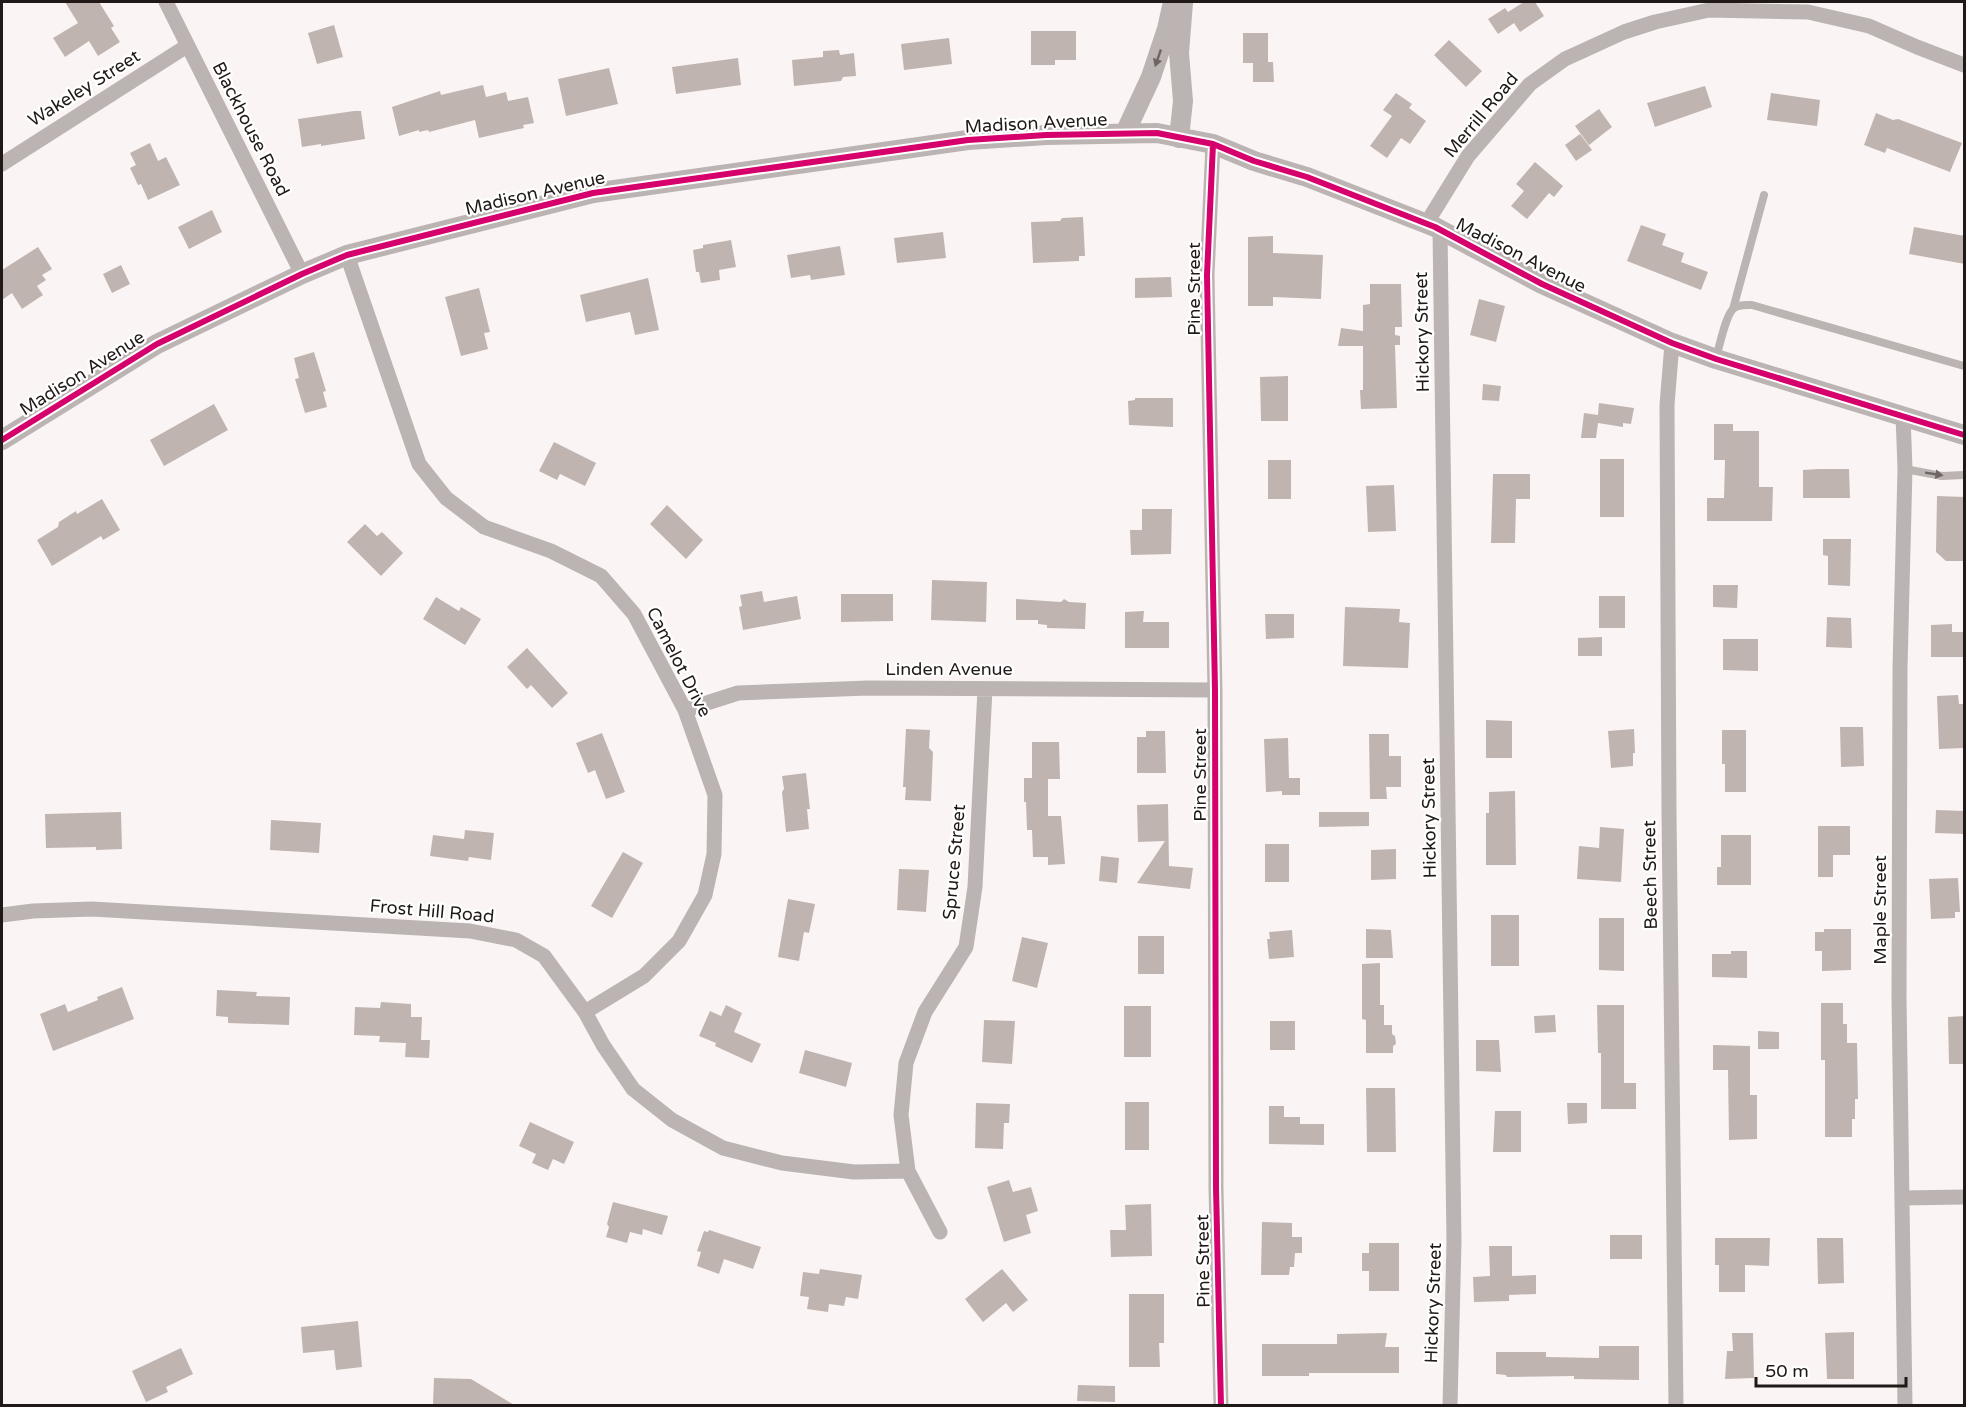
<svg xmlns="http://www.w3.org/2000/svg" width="1966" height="1407" viewBox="0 0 1966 1407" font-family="'Varela Round',sans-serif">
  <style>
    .building { fill: #c0b4b0 }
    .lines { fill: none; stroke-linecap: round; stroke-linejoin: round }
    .service { stroke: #bcb4b3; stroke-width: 8 }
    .minor { stroke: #bcb4b3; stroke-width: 15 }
    .tertiary { stroke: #bcb4b3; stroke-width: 20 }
    .cycleway-casing { stroke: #fff; stroke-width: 10 }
    .cycleway { stroke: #d6006c; stroke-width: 6 }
    .oneway { fill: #6e6665 }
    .labels { text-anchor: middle; stroke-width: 4.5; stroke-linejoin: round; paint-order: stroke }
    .street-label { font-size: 18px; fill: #211917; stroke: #fff }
  </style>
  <rect width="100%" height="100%" fill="#faf5f4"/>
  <!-- building -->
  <path class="building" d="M65,2H99L114,26L111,28L120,42L98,56L89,41L65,57L53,38L78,23Z
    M1524,2H1535L1544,16L1520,32L1514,23L1498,34L1488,19L1505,8L1508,12Z
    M334,25L343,57L317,64L308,33Z
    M1031,31H1076V60H1055V65H1031Z
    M1243,33H1268V62H1273L1274,82H1253V63H1243Z
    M949,38L952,64L904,70L901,44Z
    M1449,40L1482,71L1466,87L1434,55Z
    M839,50L840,55L854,53L856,76L843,77L841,81L794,86L792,60L823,57V51Z
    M738,58L741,85L676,94L672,67Z
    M609,68L618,104L566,116L558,79Z
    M483,85L486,97L506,92L508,101L528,97L534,123L523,125L524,128L479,138L475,120L429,132L428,130L419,132V130L399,136L392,107L440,91L441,95Z
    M1705,86L1712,107L1655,127L1647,103Z
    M1396,93L1412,104L1409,108L1426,121L1410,144L1401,138L1387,158L1370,146L1392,116L1383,110Z
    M1771,93L1820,100L1817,126L1767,120Z
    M1599,109L1612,127L1589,145L1575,126Z
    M354,111H361L365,139L321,146V144L302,147L298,119Z
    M1876,113L1893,120L1898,119L1962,143L1950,172L1887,148L1885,153L1864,145Z
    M1580,134L1592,150L1576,161L1565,145Z
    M150,143L158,161L166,157L180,185L148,200L141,184L138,185L130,168L136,165L130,153Z
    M1535,162L1563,186L1554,197L1549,193L1527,219L1511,206L1524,191L1516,184Z
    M212,210L222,232L189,249L178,227Z
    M1083,217L1085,256H1079V261L1033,263L1031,222L1060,221L1062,218Z
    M1641,225L1666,234L1662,245L1684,253L1681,262L1708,272L1701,290L1627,261Z
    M1914,227L1965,236V264L1909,254Z
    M943,232L946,258L897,263L894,238Z
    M1273,236V253L1323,255L1321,299L1273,297V306H1248V237Z
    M731,240L736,267L719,270L720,280L701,283L699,272H696L693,250L703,248V245Z
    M840,246L845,275L811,280L810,275L791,278L787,255Z
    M38,247L52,269L42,275L46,280L37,286L43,295L22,309L12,293L2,300V270Z
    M121,265L130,284L112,293L103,274Z
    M1171,277L1172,297L1135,298V278Z
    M648,278L659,330L635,335L630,312L586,322L580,295Z
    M1370,284H1401L1402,327H1395V335L1400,336V345H1395L1397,408L1361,409L1360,390H1363V346H1338L1341,328L1363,331V305L1370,304Z
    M479,288L490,332L484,333L488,349L461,356L445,297Z
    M1479,299L1505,306L1496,342L1470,335Z
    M314,352L326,391L323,392L327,407L305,413L295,379L299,378L294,358Z
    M1288,376V421H1261L1260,377Z
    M1483,384L1501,386L1499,401L1482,400Z
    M1135,398H1173V427L1129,425L1128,401L1135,400Z
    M1599,403L1634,408L1631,424L1623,423V427L1598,423L1596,438H1581L1584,413L1598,415Z
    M214,404L228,430L164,466L150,440Z
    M1714,424H1733V431H1759V487H1773L1772,521H1707V498H1724L1725,460H1714Z
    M554,442L596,463L585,486L560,474L557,480L539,471Z
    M1600,459H1624V517H1600Z
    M1268,460H1291V499H1268Z
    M1818,469H1849L1850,498H1803V470Z
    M1493,474H1530V499H1516L1515,543H1491Z
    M1394,485L1396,531L1368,532L1366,486Z
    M1937,496L1965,497V561H1946L1936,552Z
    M102,499L120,530L103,540L101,536L52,566L37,540L58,527L59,522L76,511L77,514Z
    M667,505L703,540L686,559L650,524Z
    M1142,509H1172L1171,554L1131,555L1130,530H1142Z
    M365,524L377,536L382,532L403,553L381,576L347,542Z
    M1823,539H1851L1850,586L1828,585V556L1823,555Z
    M932,580L987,582L986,622L931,620Z
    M1713,585H1738L1737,608L1713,607Z
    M762,591L764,602L797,596L801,619L743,630L739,607L742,606L740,595Z
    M841,594H893V621L841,622Z
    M1599,596H1625V628H1599Z
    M436,597L459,611L461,607L481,619L465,645L423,619Z
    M1016,599L1061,602L1064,599L1069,602L1086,603L1085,629L1047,628V625L1038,624V620H1016Z
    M1345,607L1400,609L1399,622L1410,623L1408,668L1343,666Z
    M1144,611L1143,622H1169V648H1125V612Z
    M1265,614H1294V638L1266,639Z
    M1827,617L1851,618L1852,648L1826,647Z
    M1952,624V632H1965V657H1931V625Z
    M1602,637V656H1578V638Z
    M1723,639H1758V671L1723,670Z
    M527,648L568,693L552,708L531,685L527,689L507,667Z
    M1958,695L1959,704H1965L1964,748L1939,749L1937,696Z
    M1486,720L1512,721V758H1486Z
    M1840,727H1863L1864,766L1841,767Z
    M906,729L930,730L929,748L933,752L931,801L905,800L906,787H903Z
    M1634,729L1635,753H1633V766L1611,768L1608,731Z
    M1722,730H1746V792H1725V764H1722Z
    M1146,731H1165L1166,773H1137V737H1146Z
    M602,733L625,792L606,799L595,770L588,773L576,743Z
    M1369,734H1389V756H1401V787H1386L1387,799H1370Z
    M1288,738L1289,778H1300V795H1282V791L1266,792L1264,739Z
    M1032,742H1059L1060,779H1048V816H1061L1065,864L1048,865V857H1033L1032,830H1027L1026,802H1024V778H1032Z
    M806,773L810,809H807L809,829L786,832L782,792L784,789L782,776Z
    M1515,791L1516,865H1486V813H1489V792Z
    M1168,804L1169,866L1193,868L1190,889L1137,883L1165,841L1138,842L1137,805Z
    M1936,810L1965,811V834L1935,833Z
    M121,812L122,849L96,850V847L46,848L45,814Z
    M1319,812H1369V826L1319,827Z
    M271,820L321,823L319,853L270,850Z
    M1818,826H1850V855H1833V877H1818Z
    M1600,827L1624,829L1621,882L1577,879L1579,846L1599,848Z
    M465,830L494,833L491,860L469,857L468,861L430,856L433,835L464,839Z
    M1721,835H1751V885H1717V867H1721Z
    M1265,844H1289V882H1265Z
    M1396,849V879L1371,880V850Z
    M623,852L643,863L612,918L591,906Z
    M1101,856L1119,858L1117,883L1099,881Z
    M899,869L929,870L926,912L897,910Z
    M1958,878L1960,912H1955V918L1931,919L1929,879Z
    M788,899L815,904L809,933L804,932L799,961L778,957Z
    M1491,915H1519V966H1491Z
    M1599,918H1624V971L1599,970Z
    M1366,929L1391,930L1393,958H1366Z
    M1824,929H1851V970L1822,971V951H1815V932H1824Z
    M1292,930L1294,957L1269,959L1267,939H1270L1269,932Z
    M1138,936H1164V974H1138Z
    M1022,937L1048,943L1037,988L1012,981Z
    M1731,951H1747V978L1712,977V954H1731Z
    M1380,963V1005H1384V1025H1392V1034L1395,1036L1396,1044L1393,1046V1053H1366V1020L1362,1019V964Z
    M122,987L134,1019L53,1051L40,1014L65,1004L68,1012L98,1000L97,997Z
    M217,990L257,992L256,996L290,997L289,1025L228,1023V1017L216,1016Z
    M381,1002L411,1004V1017H422L421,1040H430L429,1058L405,1057L406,1043L379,1042L380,1036L354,1035L355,1007L380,1008Z
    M1821,1003H1843V1024H1847V1043H1857L1858,1099H1855V1119H1852V1137H1825V1060H1821Z
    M726,1005L742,1013L734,1032L761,1044L752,1063L715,1046L716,1043L699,1036L710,1011L721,1016Z
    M1597,1005H1624V1083H1636V1109H1601V1053H1598Z
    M1124,1006H1151V1057H1124Z
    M1555,1015L1556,1032L1535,1033L1534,1016Z
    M1965,1016V1064H1949L1948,1017Z
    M984,1020L1015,1021L1012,1064L982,1062Z
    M1270,1021H1295V1050H1270Z
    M1758,1031L1779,1032V1049H1758Z
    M1476,1040H1499L1501,1072L1476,1071Z
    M1713,1045L1750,1046V1095H1757V1139L1729,1140L1728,1070H1713Z
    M805,1050L852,1063L846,1087L799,1073Z
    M1366,1088H1395L1396,1152H1367Z
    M1125,1102H1149V1150H1125Z
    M976,1103L1010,1104L1009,1123H1004L1003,1149L975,1148Z
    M1567,1103H1587V1123L1568,1124Z
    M1269,1106H1284V1117H1300V1124H1324V1145L1269,1144Z
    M1495,1111H1521V1152H1493Z
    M530,1122L574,1142L564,1164L553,1159L548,1170L532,1163L536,1154L519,1146Z
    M1009,1180L1013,1192L1031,1187L1038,1211L1026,1215L1031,1233L1004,1242L987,1187Z
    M613,1202L668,1216L662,1235L643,1229L642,1235L630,1232L627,1243L606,1237L609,1227L607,1224Z
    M1151,1204L1152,1256L1111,1257L1110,1230H1126L1125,1205Z
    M1262,1222L1292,1223V1237H1302V1253H1295L1294,1267H1290L1289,1275H1261Z
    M709,1230L761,1247L753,1269L724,1259L719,1274L697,1266L701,1252L697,1251L704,1231L708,1232Z
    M1610,1235H1642V1259H1610Z
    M1715,1238H1770L1769,1266L1745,1265V1292H1719V1265H1715Z
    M1817,1238H1843L1844,1283L1818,1284Z
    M1369,1243H1399V1291H1369V1271H1362V1253H1369Z
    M1489,1246H1512V1276L1536,1275V1294L1509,1295V1301L1474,1302L1473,1277L1490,1276Z
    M820,1269L862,1275L858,1299L846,1297L844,1306L829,1304L828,1312L807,1309L809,1297L800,1296L803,1272L819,1274Z
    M1002,1269L1028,1300L1013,1312L1006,1303L983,1322L965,1299Z
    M1129,1294H1164V1343H1159L1160,1367H1129Z
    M358,1321L362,1367L336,1370L334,1350L303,1353L301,1327Z
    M1854,1332V1379H1827L1825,1333Z
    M1387,1333L1385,1347H1399V1373H1309V1376H1262V1344H1337V1334Z
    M1732,1333H1753L1754,1378L1725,1379L1727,1351H1733Z
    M1599,1346H1639V1380L1574,1379V1376L1507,1377L1506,1375L1496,1374V1352H1546V1357L1599,1358Z
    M181,1348L193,1374L166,1387L168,1392L146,1402L132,1371Z
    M434,1378L471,1379L516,1406L433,1404Z
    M1078,1385L1115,1386V1402L1077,1401Z"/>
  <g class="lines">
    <!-- service -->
    <path class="service" d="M1733,309L1764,195
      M1716,357C1720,346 1725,317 1733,309C1738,304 1746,305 1752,305L1964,366
      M1905,469L1942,476L1964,475"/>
    <!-- minor -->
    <path class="minor" d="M166,2L302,274
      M1213,144L1207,275L1215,690L1216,1188L1221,1406
      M2,164L187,46
      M1426,224L1468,156L1530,84L1565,59L1624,32L1655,22L1709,10L1808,12L1869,26L1917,47L1964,65
      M1440,230L1454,1241L1450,1406
      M347,255L419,464L446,498L484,527L551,551L601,576L634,614L685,710L715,795L714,854L705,895L679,941L644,976L585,1012
      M1672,343L1667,405L1669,813L1676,1406
      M1903,415L1905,469L1900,668L1899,997L1905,1406
      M685,710L738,693L868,688L1215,690
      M2,915L33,911L92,909L470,931L516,940L544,956L585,1012L603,1045L633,1089L672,1120L723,1148L782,1163L854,1172L908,1171
      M1903,1198L1964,1197
      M940,1232L908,1171L901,1115L906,1063L925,1012L966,947L975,887L985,689"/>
    <!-- tertiary -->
    <path class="tertiary" d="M1125,133L1151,77L1167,29L1173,2
      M1179,138L1183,101L1179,53L1183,3
      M2,440L157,344L302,274L347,255L593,193L968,140L1046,135L1157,133L1213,144L1254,161L1307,177L1435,227L1542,284L1672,343L1716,359L1964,435"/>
    <defs>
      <path id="cycleway" d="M1213,144L1207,275L1215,690L1216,1188L1221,1406
        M2,440L157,344L302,274L347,255L593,193L968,140L1046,135L1157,133L1213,144L1254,161L1307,177L1435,227L1542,284L1672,343L1716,359L1964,435"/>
    </defs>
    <!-- cycleway casing -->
    <use href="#cycleway" class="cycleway-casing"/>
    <!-- cycleway -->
    <use href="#cycleway" class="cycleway"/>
  </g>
  <!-- one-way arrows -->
  <defs><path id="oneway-solid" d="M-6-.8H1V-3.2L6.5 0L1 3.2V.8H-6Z" transform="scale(1.5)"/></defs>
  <g class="oneway">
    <use href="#oneway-solid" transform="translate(1158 58) rotate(109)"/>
    <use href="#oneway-solid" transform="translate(1934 474) rotate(9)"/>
  </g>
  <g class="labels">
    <!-- street labels -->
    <g class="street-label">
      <text transform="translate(84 88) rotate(-32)" y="6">Wakeley Street</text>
      <text transform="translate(1481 115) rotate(-50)" y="6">Merrill Road</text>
      <text transform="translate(1036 123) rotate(-3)" y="6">Madison Avenue</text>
      <text transform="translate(251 129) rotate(63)" y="6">Blackhouse Road</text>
      <text transform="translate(535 193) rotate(-13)" y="6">Madison Avenue</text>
      <text transform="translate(1521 255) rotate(27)" y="6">Madison Avenue</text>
      <text transform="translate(1194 289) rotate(-90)" y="6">Pine Street</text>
      <text transform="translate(1422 332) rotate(-91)" y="6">Hickory Street</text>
      <text transform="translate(82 373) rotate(-32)" y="6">Madison Avenue</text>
      <text transform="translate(679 662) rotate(63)" y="6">Camelot Drive</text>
      <text x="949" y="675">Linden Avenue</text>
      <text transform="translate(1200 775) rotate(-90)" y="6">Pine Street</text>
      <text transform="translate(1429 818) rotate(-91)" y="6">Hickory Street</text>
      <text transform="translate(954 862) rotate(-85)" y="6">Spruce Street</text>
      <text transform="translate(1650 875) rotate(-91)" y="6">Beech Street</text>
      <text transform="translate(1880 910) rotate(-90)" y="6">Maple Street</text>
      <text transform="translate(432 911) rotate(5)" y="6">Frost Hill Road</text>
      <text transform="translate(1203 1261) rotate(-91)" y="6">Pine Street</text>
      <text transform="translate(1433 1303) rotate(-88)" y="6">Hickory Street</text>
    </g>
  </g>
  <!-- border -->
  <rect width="1966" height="1407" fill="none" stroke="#211917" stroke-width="6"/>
  <!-- scale -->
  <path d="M1756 1377v9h150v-9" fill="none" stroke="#211917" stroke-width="3"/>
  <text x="1765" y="1377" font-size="18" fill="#211917" stroke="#ffffff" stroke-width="4.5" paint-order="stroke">50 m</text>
</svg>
